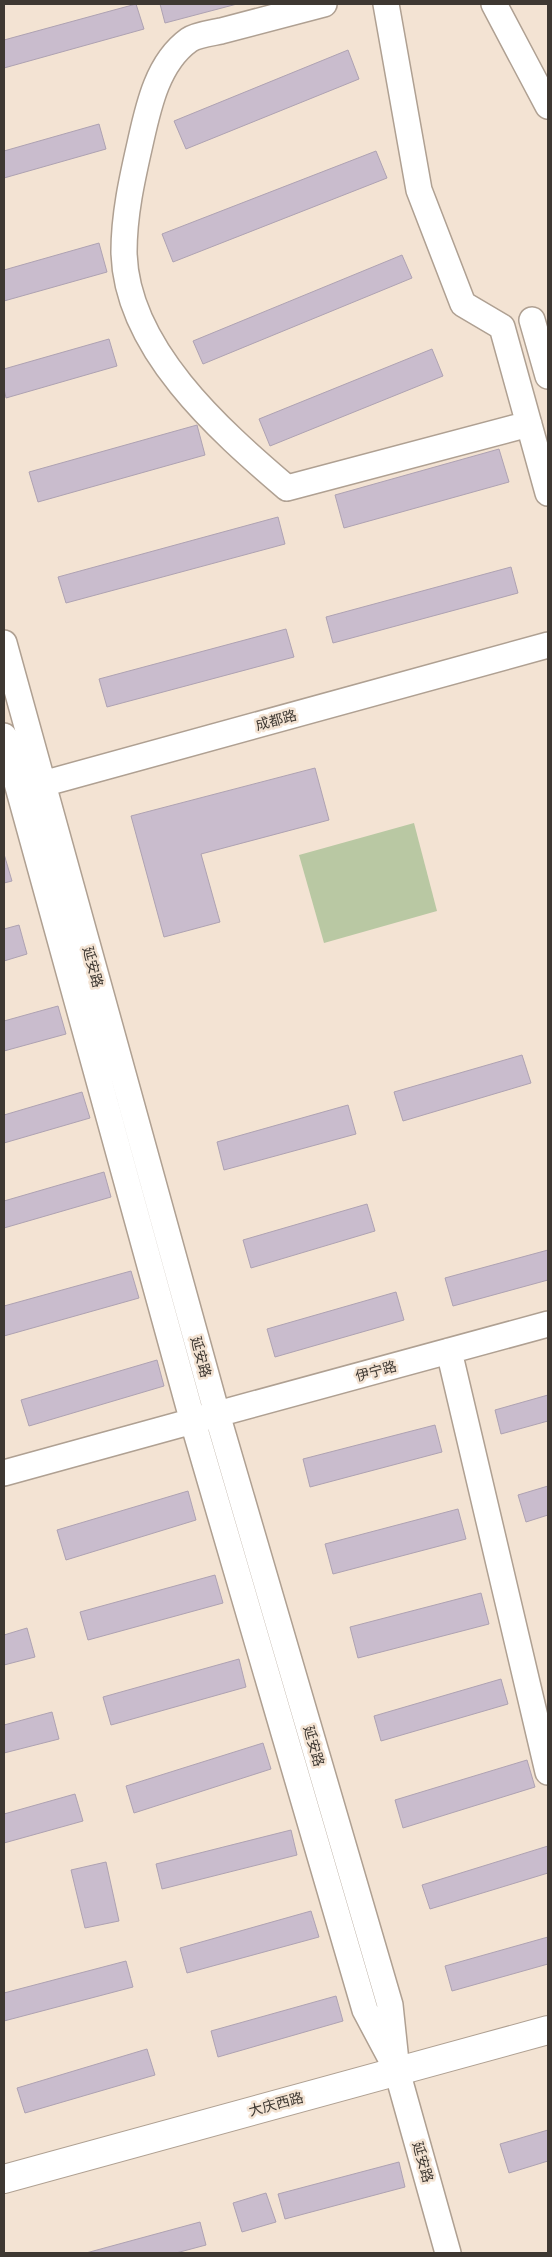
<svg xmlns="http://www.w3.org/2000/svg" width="552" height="2257" viewBox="0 0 552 2257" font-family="Ubuntu,'Noto Sans SC',sans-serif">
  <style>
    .green { fill: #b9c8a3 }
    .building { fill: #c9bccd; stroke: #aea2b2 }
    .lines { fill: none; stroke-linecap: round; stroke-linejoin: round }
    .minor-casing { stroke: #afa092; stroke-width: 28 }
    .major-casing { stroke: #afa092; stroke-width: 30 }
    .minor { stroke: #fff; stroke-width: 25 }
    .major { stroke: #fff; stroke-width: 28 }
    .labels { text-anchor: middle; stroke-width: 5; stroke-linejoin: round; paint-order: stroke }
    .street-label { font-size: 14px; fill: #3e3832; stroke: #f3e3d3 }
  </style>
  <rect width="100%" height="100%" fill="#f3e3d3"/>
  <!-- green -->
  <path class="green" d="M414,823L437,911L324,943L299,855Z"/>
  <!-- building -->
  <path class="building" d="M136,4L144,29L4,68V40Z
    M160,4H237L165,23Z
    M348,50L359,79L186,149L174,121Z
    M99,124L106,149L4,178V151Z
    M376,151L387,178L173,262L162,234Z
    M99,243L107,272L4,301V270Z
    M402,255L412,278L203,364L193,341Z
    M109,339L117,366L6,398L4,389V369Z
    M432,349L443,376L270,446L259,419Z
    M197,425L205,455L38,502L29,472Z
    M499,449L509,482L344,528L335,495Z
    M278,517L285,544L66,603L58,577Z
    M511,567L518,593L333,643L326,617Z
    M286,629L294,657L107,707L99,679Z
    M315,768L329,820L201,854L220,922L164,937L131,816Z
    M4,854L12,881L4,883Z
    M19,925L27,954L4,961V929Z
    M58,1006L66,1034L4,1051V1021Z
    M522,1055L531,1083L403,1121L394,1092Z
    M82,1092L90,1118L4,1143V1115Z
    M348,1105L356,1134L224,1170L217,1142Z
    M104,1172L111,1197L4,1228V1201Z
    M367,1204L375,1231L251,1268L243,1240Z
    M548,1250V1280L453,1306L445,1278Z
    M131,1271L139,1298L4,1336V1306Z
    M396,1292L404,1320L275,1357L267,1329Z
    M157,1360L164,1386L29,1426L21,1400Z
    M548,1395V1421L501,1434L495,1410Z
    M435,1425L442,1452L310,1487L303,1459Z
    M548,1486V1515L526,1522L518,1495Z
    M188,1491L196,1520L66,1560L57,1530Z
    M458,1509L466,1539L333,1574L325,1544Z
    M215,1575L223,1603L88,1640L80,1612Z
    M481,1593L489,1624L358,1658L350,1627Z
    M27,1628L35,1657L4,1665V1635Z
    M239,1659L246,1687L111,1725L103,1697Z
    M501,1679L508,1704L381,1741L374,1716Z
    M52,1712L59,1739L4,1753V1725Z
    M263,1743L271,1769L134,1813L126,1786Z
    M527,1760L535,1787L403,1828L395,1800Z
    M75,1794L83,1821L4,1843V1814Z
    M291,1830L297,1855L162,1889L156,1864Z
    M548,1846V1873L430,1909L422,1885Z
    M106,1862L119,1921L85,1928L71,1870Z
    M311,1911L319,1937L187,1973L180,1948Z
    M548,1937V1964L452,1991L445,1966Z
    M126,1961L133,1987L4,2021V1993Z
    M336,1996L343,2021L218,2057L211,2031Z
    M147,2049L155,2075L25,2113L17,2088Z
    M548,2130V2161L509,2173L500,2144Z
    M399,2162L405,2187L285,2219L278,2194Z
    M266,2193L276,2222L242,2232L233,2203Z
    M200,2222L206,2245L176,2253H86Z"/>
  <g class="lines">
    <defs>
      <path id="minor" d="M324,4C289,13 255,22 221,31C212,33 196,35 189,40C157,63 148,108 140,144C132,179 124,215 124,252C126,348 219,430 287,488L529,424
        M386,4L419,190L463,304L502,327L548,493
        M494,4L548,106
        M532,320L548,376
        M4,643L217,1414L390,2005L397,2071L448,2253
        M4,736L193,1422L365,2010L390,2057
        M28,788L548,645
        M449,1351L548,1772
        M203,1418L548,1324
        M4,1473L182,1424"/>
      <path id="major" d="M4,2179L548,2030"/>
    </defs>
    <!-- minor casing -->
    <use href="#minor" class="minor-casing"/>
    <!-- major casing -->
    <use href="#major" class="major-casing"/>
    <!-- minor -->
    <use href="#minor" class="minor"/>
    <!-- major -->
    <use href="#major" class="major"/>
  </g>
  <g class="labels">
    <!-- street labels -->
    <g class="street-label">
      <text transform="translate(276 720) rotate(-15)" y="5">成都路</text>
      <text transform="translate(93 967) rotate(75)" y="5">延安路</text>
      <text transform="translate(201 1357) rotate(75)" y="5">延安路</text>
      <text transform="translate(376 1371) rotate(-15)" y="5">伊宁路</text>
      <text transform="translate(314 1746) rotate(74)" y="5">延安路</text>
      <text transform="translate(276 2104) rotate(-15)" y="5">大庆西路</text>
      <text transform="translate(423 2162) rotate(74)" y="5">延安路</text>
    </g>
  </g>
  <!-- border -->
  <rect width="552" height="2257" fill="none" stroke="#3e3832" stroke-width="10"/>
</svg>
